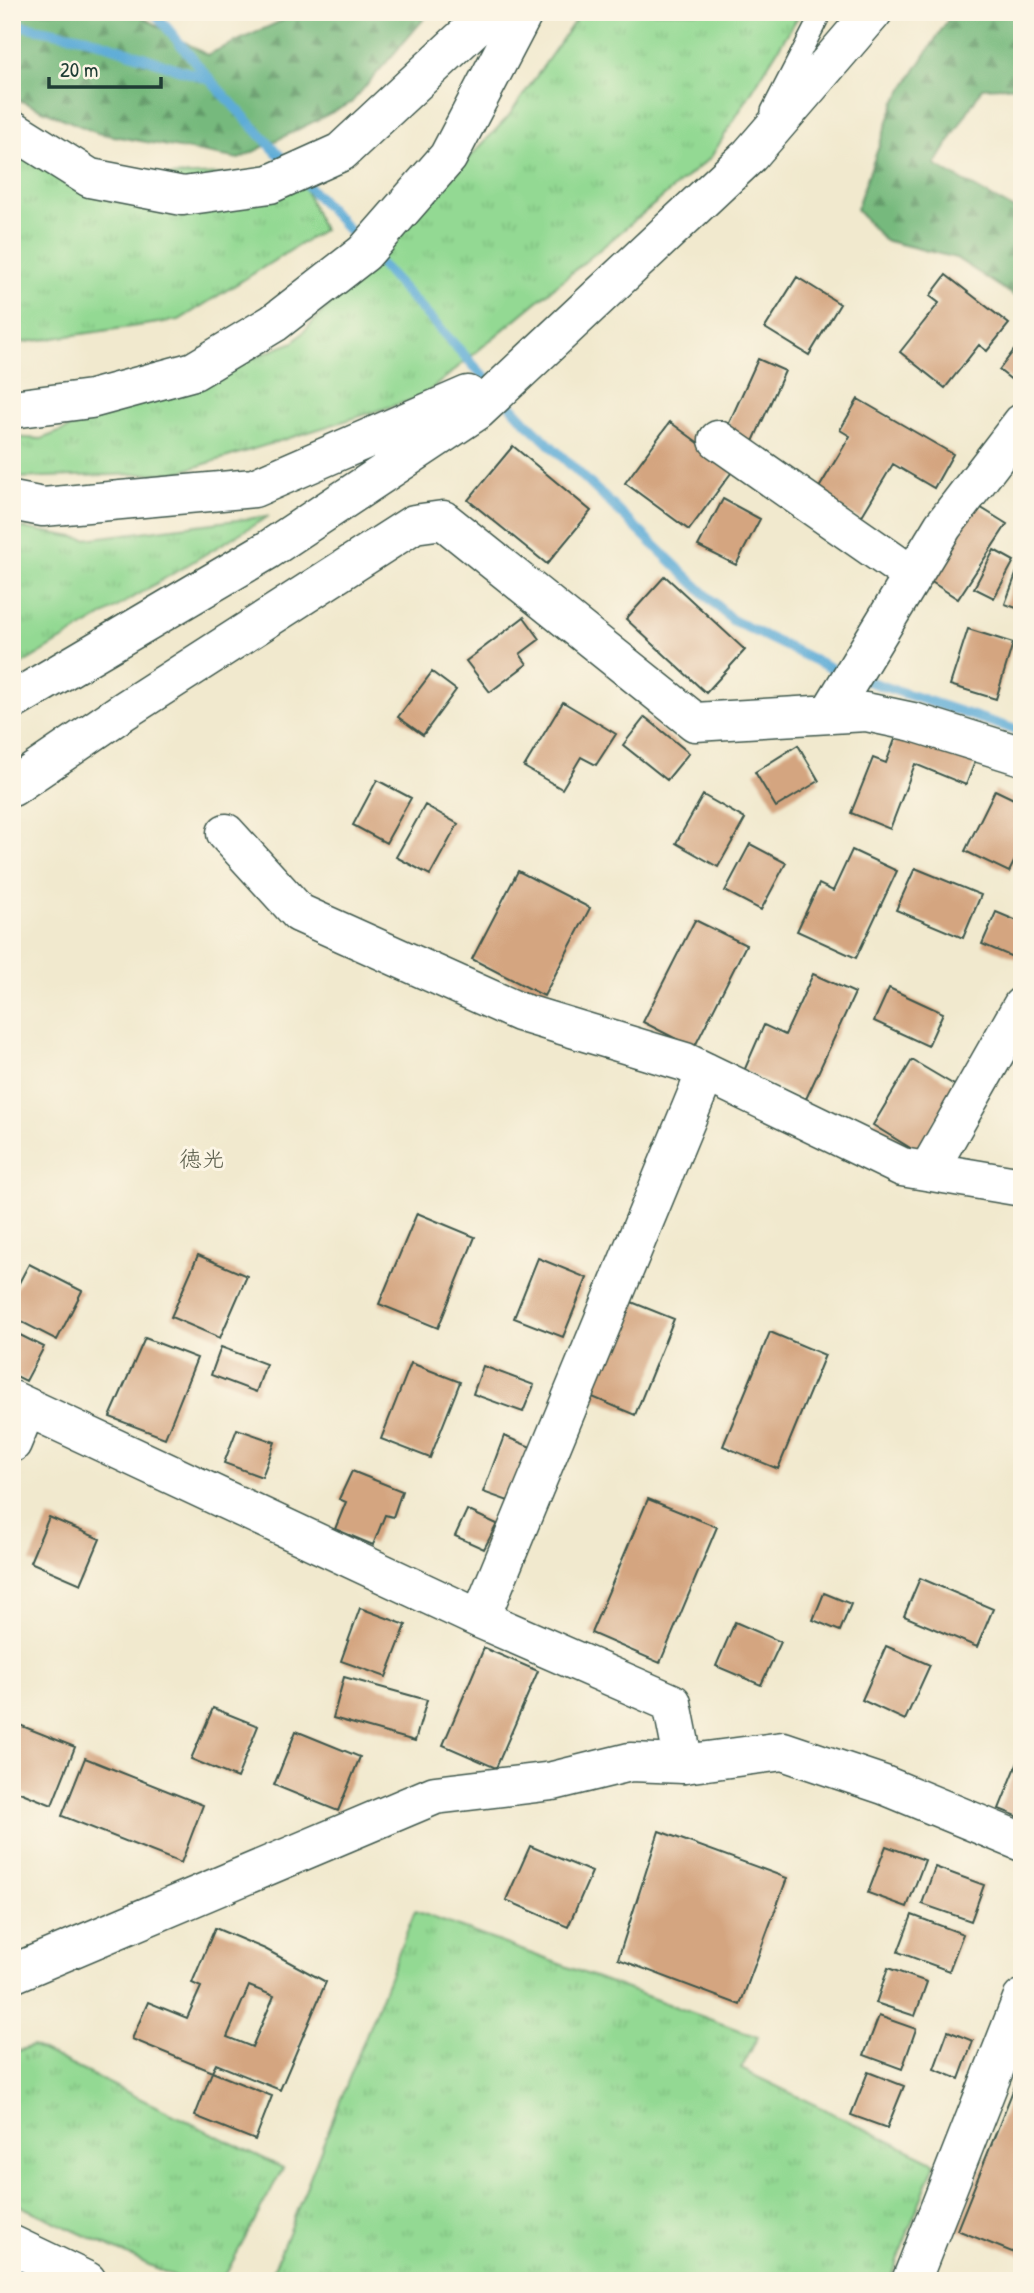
<svg xmlns="http://www.w3.org/2000/svg" width="1034" height="2293" viewBox="0 0 1034 2293" font-family="'Patrick Hand','Klee One',sans-serif">
  <style>
    .grass { fill: url(#grass-tufts); stroke: #598b64; stroke-width: 2 }
    .forest { fill: url(#forest-firs); stroke: #4a7b58; stroke-width: 2 }
    .lines { fill: none; stroke-linecap: round; stroke-linejoin: round }
    .stream { stroke: #5dacd7; stroke-width: 10 }
    .building { fill: #d4a580; fill-rule: evenodd }
    .service-casing { stroke: #3e574b; stroke-width: 22 }
    .minor-casing { stroke: #3e574b; stroke-width: 41 }
    .tertiary-casing { stroke: #3e574b; stroke-width: 41 }
    .motorway-casing { stroke: #3e574b; stroke-width: 41 }
    .service { stroke: #fff; stroke-width: 19 }
    .minor { stroke: #fff; stroke-width: 38 }
    .tertiary { stroke: #fff; stroke-width: 38 }
    .motorway { stroke: #fff; stroke-width: 38 }
    .labels { text-anchor: middle; stroke-width: 6; stroke-linejoin: round; paint-order: stroke }
    .quarter-label { font-size: 23px; fill: #5e614f; stroke: #fcf5e5 }
  </style>
  <defs>
    <pattern id="grass-tufts" width="24" height="20" patternUnits="userSpaceOnUse" patternTransform="scale(1.75)"><rect width="24" height="20" fill="#93d993"/><path d="M3 7l-1-3M5 7V3M7 7l1-3M15 17l-1-3M17 17v-4M19 17l1-3" fill="none" stroke="#7ebb7f"/></pattern>
    <pattern id="forest-firs" width="22" height="20" patternUnits="userSpaceOnUse" patternTransform="scale(1.75)"><rect width="22" height="20" fill="#76b97d"/><path d="M5 1l3.5 6h-7zM16 11l3.5 6h-7z" fill="#609867"/></pattern>
  </defs>
  <rect width="100%" height="100%" fill="#fcf5e5"/>
  <filter id="ink" filterUnits="userSpaceOnUse"><feTurbulence type="fractalNoise" baseFrequency=".0143" numOctaves="2"/><feDisplacementMap in="SourceGraphic" scale="14" xChannelSelector="R" yChannelSelector="G"/><feConvolveMatrix kernelMatrix="1 2 1 2 8 2 1 2 1" color-interpolation-filters="sRGB"/></filter>
  <filter id="wash" filterUnits="userSpaceOnUse"><feTurbulence type="fractalNoise" baseFrequency=".00686" numOctaves="4" result="noise"/><feDisplacementMap in="SourceGraphic" scale="28" xChannelSelector="R" yChannelSelector="G"/><feGaussianBlur stdDeviation="1.57" result="paint"/><feColorMatrix in="noise" values="0 0 0 0 0 0 0 0 0 0 0 0 0 0 0 0 0 1.4 0 .05"/><feComposite in="paint" operator="in"/></filter>
  <g filter="url(#wash)">
    <rect width="100%" height="100%" fill="#f1e9ce"/>
    <!-- grass -->
    <path class="grass" d="M581,12H801L711,157L422,397L176,473L12,478V437L41,439L294,342L508,117Z
      M12,125L90,178L298,172L323,230L179,320L12,344Z
      M269,516L12,670V526L85,539Z
      M415,1911L758,2037L741,2069L935,2163L889,2281H269Z
      M32,2046L283,2168L222,2281H184L12,2202V2053Z"/>
    <!-- forest -->
    <path class="forest" d="M12,12H143L141,16L207,55L292,16L293,12H430L351,103L239,159L97,133L12,97Z
      M953,12H1022V86L982,88L935,165L1015,210L1022,208V301L956,258L884,240L856,209L895,102Z"/>
    <g class="lines">
      <!-- stream -->
      <path class="stream" d="M154,12L210,80L525,421L732,620L837,671L1022,732
        M12,24L87,38L210,80"/>
    </g>
    <g id="blocks">
      <!-- building -->
      <path class="building" d="M946,275L1009,324L987,351L979,345L945,388L900,352L939,303L930,296Z
        M797,277L840,304L809,355L765,328Z
        M1018,345L1022,348V388L999,370Z
        M758,359L785,371L751,446L724,434Z
        M858,399L953,454L934,488L893,464L860,519L816,493L850,436L840,430Z
        M670,422L734,469L689,530L625,483Z
        M513,446L591,511L547,564L468,500Z
        M723,499L760,519L736,565L698,546Z
        M970,501L1007,524L958,599L930,581Z
        M994,550L1014,561L994,598L974,588Z
        M1021,561H1022V610L1005,604Z
        M665,576L745,650L706,693L626,619Z
        M524,617L540,639L520,654L527,664L490,692L466,661Z
        M968,629L1013,643L996,699L950,685Z
        M432,672L456,690L423,735L398,717Z
        M563,702L616,734L596,765L581,757L562,789L524,767Z
        M645,717L689,753L667,780L623,745Z
        M899,729L976,759L966,785L915,764L890,829L851,813L873,758L886,763Z
        M798,745L819,781L776,807L755,772Z
        M377,780L411,798L386,843L353,825Z
        M995,790L1022,803V846L1009,872L965,851Z
        M703,795L745,819L718,867L676,843Z
        M425,805L458,824L430,875L396,857Z
        M750,844L786,863L761,910L725,891Z
        M852,850L897,871L856,958L797,931L819,884L833,891Z
        M915,868L981,895L963,938L896,910Z
        M518,871L590,908L544,996L472,959Z
        M996,912L1022,923V961L982,944Z
        M695,920L746,945L694,1048L643,1022Z
        M813,974L855,993L806,1099L744,1071L764,1025L785,1035Z
        M889,988L943,1013L928,1046L874,1021Z
        M912,1060L956,1086L917,1152L873,1125Z
        M417,1213L475,1237L438,1328L379,1304Z
        M198,1255L247,1276L220,1338L171,1317Z
        M538,1258L587,1278L563,1337L514,1318Z
        M29,1264L82,1291L57,1340L12,1317V1296Z
        M629,1301L674,1319L635,1415L590,1396Z
        M12,1331L44,1347L26,1381L12,1374Z
        M770,1332L825,1355L778,1469L723,1446Z
        M145,1338L197,1358L165,1438L110,1417Z
        M221,1347L266,1364L256,1392L211,1375Z
        M411,1363L460,1382L430,1458L381,1439Z
        M483,1366L534,1385L523,1412L473,1394Z
        M237,1429L275,1442L262,1477L224,1463Z
        M504,1436L531,1447L511,1502L483,1492Z
        M352,1471L402,1491L393,1517L385,1515L373,1545L335,1529L346,1502L339,1499Z
        M648,1499L717,1527L660,1663L591,1633Z
        M467,1510L497,1524L484,1549L455,1536Z
        M49,1517L100,1539L81,1584L30,1562Z
        M920,1578L993,1609L977,1647L904,1616Z
        M824,1593L851,1604L840,1631L813,1620Z
        M360,1608L406,1625L386,1677L341,1661Z
        M735,1622L781,1642L761,1685L716,1666Z
        M886,1646L930,1665L905,1720L862,1700Z
        M484,1648L538,1671L496,1768L443,1745Z
        M344,1677L427,1700L415,1741L333,1718Z
        M213,1708L258,1726L237,1778L191,1759Z
        M12,1722L75,1747L52,1805L12,1789Z
        M296,1731L360,1757L338,1811L274,1785Z
        M1022,1752V1818L999,1809Z
        M85,1758L203,1805L181,1863L62,1816Z
        M659,1831L787,1878L740,2005L618,1959Z
        M530,1846L592,1872L568,1927L506,1900Z
        M886,1846L925,1860L907,1907L868,1893Z
        M935,1867L984,1885L971,1921L922,1904Z
        M912,1915L963,1934L949,1971L898,1952Z
        M215,1928L265,1949L326,1982L280,2090L216,2064L212,2072L132,2039L148,2002L187,2018L201,1987L192,1983ZM249,1986L274,1996L252,2047L227,2037Z
        M888,1968L927,1982L915,2016L876,2003Z
        M879,2016L916,2029L902,2069L864,2055Z
        M948,2031L973,2041L959,2079L934,2069Z
        M1022,2068V2256L957,2230Z
        M212,2072L272,2096L255,2140L195,2116Z
        M868,2072L904,2086L887,2128L851,2115Z"/>
    </g>
  </g>
  <g filter="url(#ink)">
    <use href="#blocks" fill-opacity="0" stroke="#3e574b" stroke-width="2"/>
    <g class="lines">
      <defs>
        <path id="service" d="M771,111L822,12"/>
        <path id="minor" d="M718,440L913,576
          M829,714L943,526L1022,423
          M12,787L122,712L414,524L443,520L695,722L866,712L913,722L1022,756
          M226,833L299,913L519,1012L685,1062L902,1167L1022,1187
          M928,1171L1022,1006
          M12,1400L480,1619L672,1703L684,1764
          M12,1443L27,1407
          M480,1619L706,1072
          M12,2245L87,2281
          M911,2281L1022,1999"/>
        <path id="tertiary" d="M12,1974L435,1795L553,1781L630,1762L684,1764L783,1751L884,1785L1022,1842"/>
        <path id="motorway" d="M12,129L90,178L183,196L270,184L341,152L491,12
          M12,409L91,399L194,371L274,323L364,253L448,157L524,12
          M12,501L43,507L254,488L468,395
          M12,701L268,550L477,411L750,155L873,12"/>
      </defs>
      <!-- service casing -->
      <use href="#service" class="service-casing"/>
      <!-- minor casing -->
      <use href="#minor" class="minor-casing"/>
      <!-- tertiary casing -->
      <use href="#tertiary" class="tertiary-casing"/>
      <!-- motorway casing -->
      <use href="#motorway" class="motorway-casing"/>
      <!-- service -->
      <use href="#service" class="service"/>
      <!-- minor -->
      <use href="#minor" class="minor"/>
      <!-- tertiary -->
      <use href="#tertiary" class="tertiary"/>
      <!-- motorway -->
      <use href="#motorway" class="motorway"/>
    </g>
  </g>
  <g class="labels">
    <!-- quarter labels -->
    <g class="quarter-label">
      <text x="202" y="1167">徳光</text>
    </g>
  </g>
  <!-- margin -->
  <rect width="1034" height="2293" fill="none" stroke="#fcf5e5" stroke-width="42"/>
  <!-- scale -->
  <path d="M49 77v10h112v-10" fill="none" stroke="#1f3d34" stroke-width="3.5"/>
  <text x="60" y="77" font-size="21" fill="#1f3d34" stroke="#fcf5e5" stroke-width="5" paint-order="stroke">20 m</text>
</svg>
